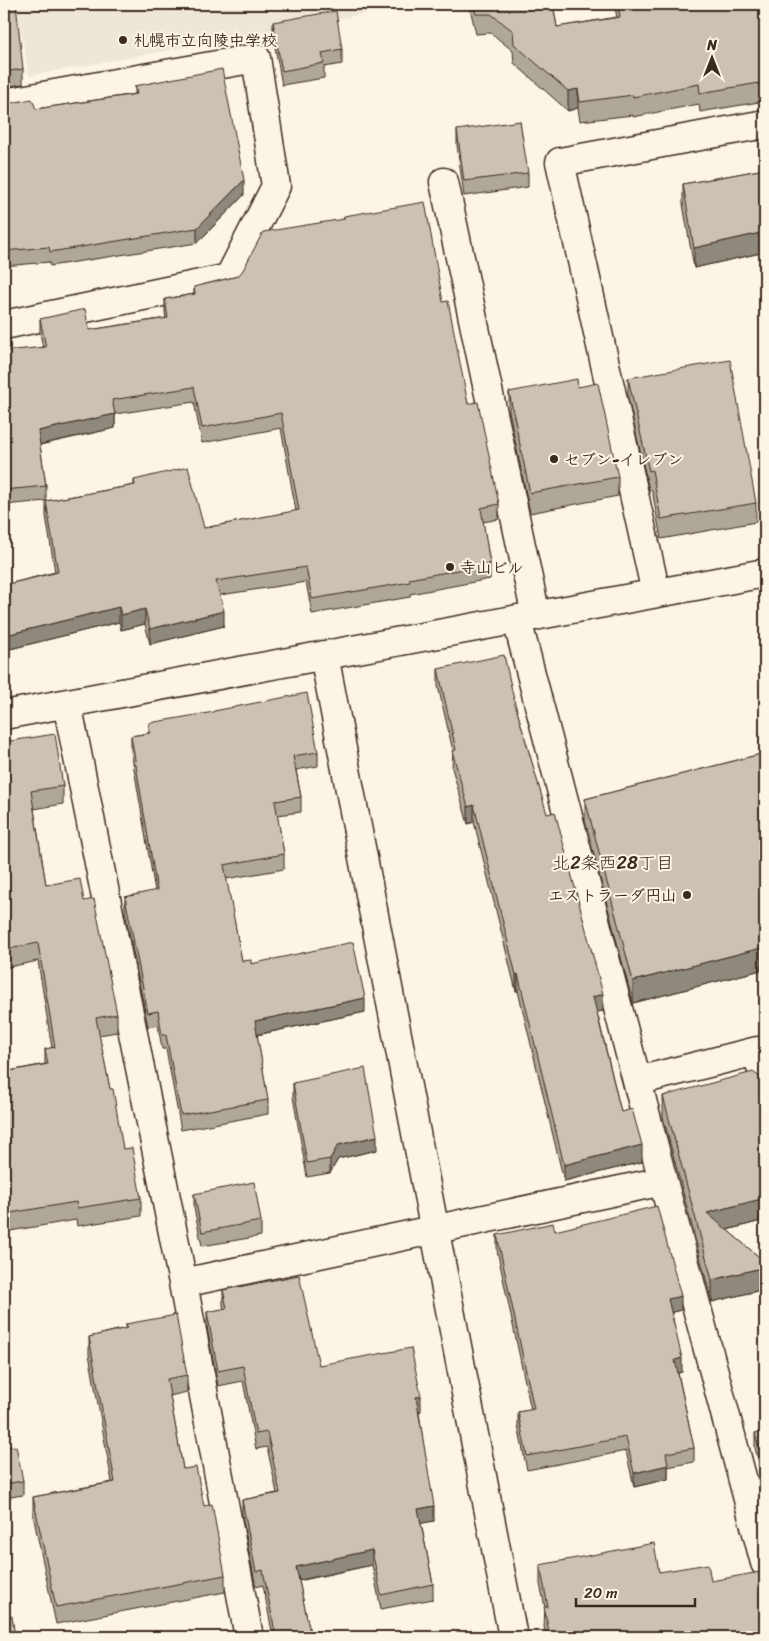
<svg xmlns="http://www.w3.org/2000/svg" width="769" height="1641" viewBox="0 0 769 1641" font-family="Sriracha,'Klee One',sans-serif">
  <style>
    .built { fill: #eee6d6 }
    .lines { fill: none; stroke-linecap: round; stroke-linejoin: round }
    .street-casing { stroke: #3b2a1e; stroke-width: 31 }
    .street { stroke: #fcf5e5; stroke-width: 28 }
    .wall { fill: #afa79a; stroke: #3b2a1e }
    .shaded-wall { fill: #8f887d; stroke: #3b2a1e }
    .building { fill: #ccc2b3; stroke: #3b2a1e }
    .poi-dot { fill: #3b2a1e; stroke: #fcf5e5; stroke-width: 2 }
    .labels { text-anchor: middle; stroke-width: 4; stroke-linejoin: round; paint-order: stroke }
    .poi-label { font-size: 16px; font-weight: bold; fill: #3b2a1e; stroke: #fcf5e5; text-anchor: start }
    .neighbourhood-label { font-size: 18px; fill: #3b2a1e; stroke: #fcf5e5 }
  </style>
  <rect width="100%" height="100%" fill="#fcf5e5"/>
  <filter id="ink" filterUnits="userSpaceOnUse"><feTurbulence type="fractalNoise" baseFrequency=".02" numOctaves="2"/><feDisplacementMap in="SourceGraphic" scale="10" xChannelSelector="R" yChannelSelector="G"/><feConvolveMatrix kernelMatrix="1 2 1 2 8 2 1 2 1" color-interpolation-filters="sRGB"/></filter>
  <g filter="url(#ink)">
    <!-- built -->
    <path class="built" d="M16,4H417L29,76Z"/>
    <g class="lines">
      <defs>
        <path id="street" d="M4,103L256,58L276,186L229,278L4,325
          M444,182L536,616
          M656,593L560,162L765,124
          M517,620L663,1181L765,1563
          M324,655L513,1637
          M67,703L183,1283L249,1637
          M4,715L765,573
          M637,1081L757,1051L765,1084
          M183,1283L663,1181"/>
      </defs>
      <!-- street casing -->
      <use href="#street" class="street-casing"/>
      <!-- street -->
      <use href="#street" class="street"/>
    </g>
    <!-- wall -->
    <path class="wall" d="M4,4L23,69V84L4,87Z
      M469,4H553L557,27L617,17L614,4H765V101L700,112L699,104L633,117V115L580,121L578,108L568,111L514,63L513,51L491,33L476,34Z
      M273,22L342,49V64L324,67V78L282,85L273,36Z
      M135,86L244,195L197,243L50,266L49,262L4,266V103L36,109L135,94Z
      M457,130L528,173V187L464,196L457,145Z
      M765,169V252L694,268L683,204V184Z
      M344,216L443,302L468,404L499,504V519L483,522L490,564V579L410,594V597L312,614L306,582L220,595L224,626L150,644L145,624L121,630L119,622L10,649L4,626V585L55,572L46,516V501L134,485V480L204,528L296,511L281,428L202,443L194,402L115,414V428L40,445L46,486V501L4,505V351L43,348L40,333V319L89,330L166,318L165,313V299L194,294V287L238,276L344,219Z
      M628,378L756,503V522L661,539L652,490H649L628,398Z
      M578,387L618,477V496L530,513L509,411V392Z
      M438,669L515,704L603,1011L597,1012L621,1112L642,1162L564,1181L518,991H516L474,822L468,824L452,768L453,751L438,686Z
      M149,723L318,752V766L296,770L301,797V812L277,815L284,854V869L226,879L242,961L251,964L365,1012L257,1035L268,1100V1114L181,1130L166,1049H162L158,1025L148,1027L125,911V897L155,891L131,751V736L149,733Z
      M4,742L63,786V804L34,809L46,885L84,901L117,1014V1032L99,1035L110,1089L123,1149L141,1198V1216L77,1226L76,1220L4,1232V1072L45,1064V1049L52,1048L38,961L4,968Z
      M765,753V986L761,970L633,1003L585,821V799Z
      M760,1077H765V1220L727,1230L765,1262V1289L712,1302L663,1117V1096Z
      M293,1083L377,1150L338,1159L330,1173L307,1177L293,1097Z
      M194,1194L261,1221V1236L202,1246L194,1208Z
      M555,1231L681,1310L672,1312L682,1372L678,1373L694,1448V1462L668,1467V1479L634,1487L626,1451L527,1470L518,1426V1412L531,1410L497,1250V1235Z
      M223,1290L319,1365L421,1411L419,1412L434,1521L421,1523L433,1584V1599L381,1609L372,1565L299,1581L311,1637H273L263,1585L256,1587L242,1515V1500L277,1493L267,1447L256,1449L243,1381L218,1386L207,1327V1312L224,1309L223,1305Z
      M126,1324L187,1375V1392L170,1396L183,1469L204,1506L225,1575V1592L56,1624L33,1515V1497L112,1482L89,1354V1337L126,1328Z
      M4,1419L9,1447L23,1481V1495L4,1498Z
      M765,1431V1486L755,1448V1433Z
      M540,1565L659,1572L711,1581L765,1637H546L544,1626L545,1607L540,1584Z"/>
    <!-- shaded-wall -->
    <path class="shaded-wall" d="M578,89V108L568,111V91Z
      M244,180V195L197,243V228Z
      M765,232V252L694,268V248Z
      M115,414V428L38,445V431Z
      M119,607V622L10,649V634Z
      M145,609V624L121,630V615Z
      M224,611V626L150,644V629Z
      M474,805V822L468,824V807Z
      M761,948V970L633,1003V981Z
      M518,974V991H516V975Z
      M603,994V1011L593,1013V997Z
      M365,998V1012L255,1035V1021Z
      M377,1136V1150L338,1159L330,1173V1159L338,1145Z
      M642,1145V1162L564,1181V1165Z
      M765,1166V1188L762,1167Z
      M765,1198V1220L707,1235V1213Z
      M765,1267V1289L712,1302V1280Z
      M681,1296V1310L668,1313V1299Z
      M682,1358V1372L675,1374V1360Z
      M421,1396V1411L416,1412V1397Z
      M668,1465V1479L634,1487V1473Z
      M434,1506V1521L418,1524V1509Z
      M372,1550V1565L296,1581V1567Z"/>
    <!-- building -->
    <path class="building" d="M4,4H16L23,69L4,72Z
      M473,4H553L557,27L620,17L618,4H765V82L700,93L699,84L633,97V95L580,102L578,89L568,91L514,44L513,31L491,14H476Z
      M336,11L342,49L322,53L324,63L282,71L273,22Z
      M222,69L244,180L197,228L50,252L49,247L4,251V103L6,104L32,99L36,109L137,94L135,86Z
      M520,121L528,173L464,181L457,130Z
      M765,169V232L694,248L683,184Z
      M425,202L443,302L448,301L468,404L478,402L499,504L481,508L490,564L409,579L410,582L312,599L306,567L216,581L224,611L150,629L145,609L121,615L119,607L10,634L4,611V585L58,572L46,501L135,485L134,480L188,467L204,528L299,510L281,413L202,428L194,387L112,400L115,414L38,431L46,486L4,490V351L46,347L40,319L85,309L89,330L168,318L165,299L195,294L194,287L238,276L243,270L263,232L344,219V216Z
      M730,360L756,503L661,519L652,470L649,471L628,378Z
      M577,379L578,387L598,383L618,477L530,493L509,392Z
      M504,655L515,704L547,814L555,812L603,994L593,997L621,1112L632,1109L642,1145L564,1165L518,974L516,975L474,805L468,807L452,751L456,750L438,669Z
      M307,693L318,752L293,756L301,797L275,801L284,854L224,865L242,961L251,960V964L353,942L365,998L255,1021L268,1100L181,1115L166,1035H162L158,1011L148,1013L125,897L157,890L131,736L150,733L149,723L214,712V711Z
      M55,734L63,786L31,791L46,885L80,879L84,901L94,899L117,1014L96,1018L110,1089H113L123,1149L132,1148L141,1198L77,1208L76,1202L4,1214V1072L48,1064L45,1049L55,1047L38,943L4,950V742Z
      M765,753V964L761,948L633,981L585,799Z
      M365,1068L377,1136L338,1145L330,1159L307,1163L293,1083Z
      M753,1072L760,1077H765V1166L762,1167L765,1180V1198L707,1213L765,1262V1267L712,1280L663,1096Z
      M254,1182L261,1221L202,1232L194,1194Z
      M657,1206L681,1296L668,1299L682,1358L675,1360L694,1448L666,1453L668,1465L634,1473L626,1437L527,1456L518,1412L534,1409L497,1235L553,1223L555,1231Z
      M299,1275L319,1365L411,1348L421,1396L416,1397L434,1506L418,1509L433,1584L381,1595L372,1550L296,1567L311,1637H276L263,1570L256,1572L242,1500L280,1493L267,1432L256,1434L243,1366L218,1371L207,1312L227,1308L223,1290Z
      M176,1315L187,1375L167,1379L183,1469L196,1467L204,1506L212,1504L225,1575L56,1607L33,1497L115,1482L89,1337L127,1328L126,1324Z
      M4,1419L9,1447L16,1446L23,1481L4,1484Z
      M765,1431V1472L755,1433Z
      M654,1543L659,1572L708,1564L711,1581L765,1571V1637H550L544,1607H548L540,1565Z
      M12,1616L15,1637H4V1618Z"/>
  </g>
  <!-- markers -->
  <g class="poi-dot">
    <circle cx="123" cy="40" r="5"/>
    <circle cx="554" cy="459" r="5"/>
    <circle cx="450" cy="567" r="5"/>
    <circle cx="687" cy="895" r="5"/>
  </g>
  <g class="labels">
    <!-- poi labels -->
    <g class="poi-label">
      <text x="133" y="46">札幌市立向陵中学校</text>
      <text x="564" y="465">セブン-イレブン</text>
      <text x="460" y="573">寺山ビル</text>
      <text x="677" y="901" text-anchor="end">エストラーダ円山</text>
    </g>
    <!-- neighbourhood labels -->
    <g class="neighbourhood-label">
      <text x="613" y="869">北2条西28丁目</text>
    </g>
  </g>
  <!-- margin -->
  <rect width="769" height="1641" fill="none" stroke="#fcf5e5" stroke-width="20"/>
  <rect x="10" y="10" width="749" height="1621" fill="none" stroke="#3b2a1e" stroke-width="2" filter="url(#ink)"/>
  <!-- north arrow -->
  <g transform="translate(712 58)" stroke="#fcf5e5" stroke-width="4" paint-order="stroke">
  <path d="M0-4L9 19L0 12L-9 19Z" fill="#3b2a1e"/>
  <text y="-8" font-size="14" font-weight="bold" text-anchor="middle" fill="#3b2a1e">N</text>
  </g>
  <!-- scale -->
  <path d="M576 1598v8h119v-8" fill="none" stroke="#3b2a1e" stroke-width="2.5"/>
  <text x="584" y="1598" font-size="15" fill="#3b2a1e" stroke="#fcf5e5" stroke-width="4" paint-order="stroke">20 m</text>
</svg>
